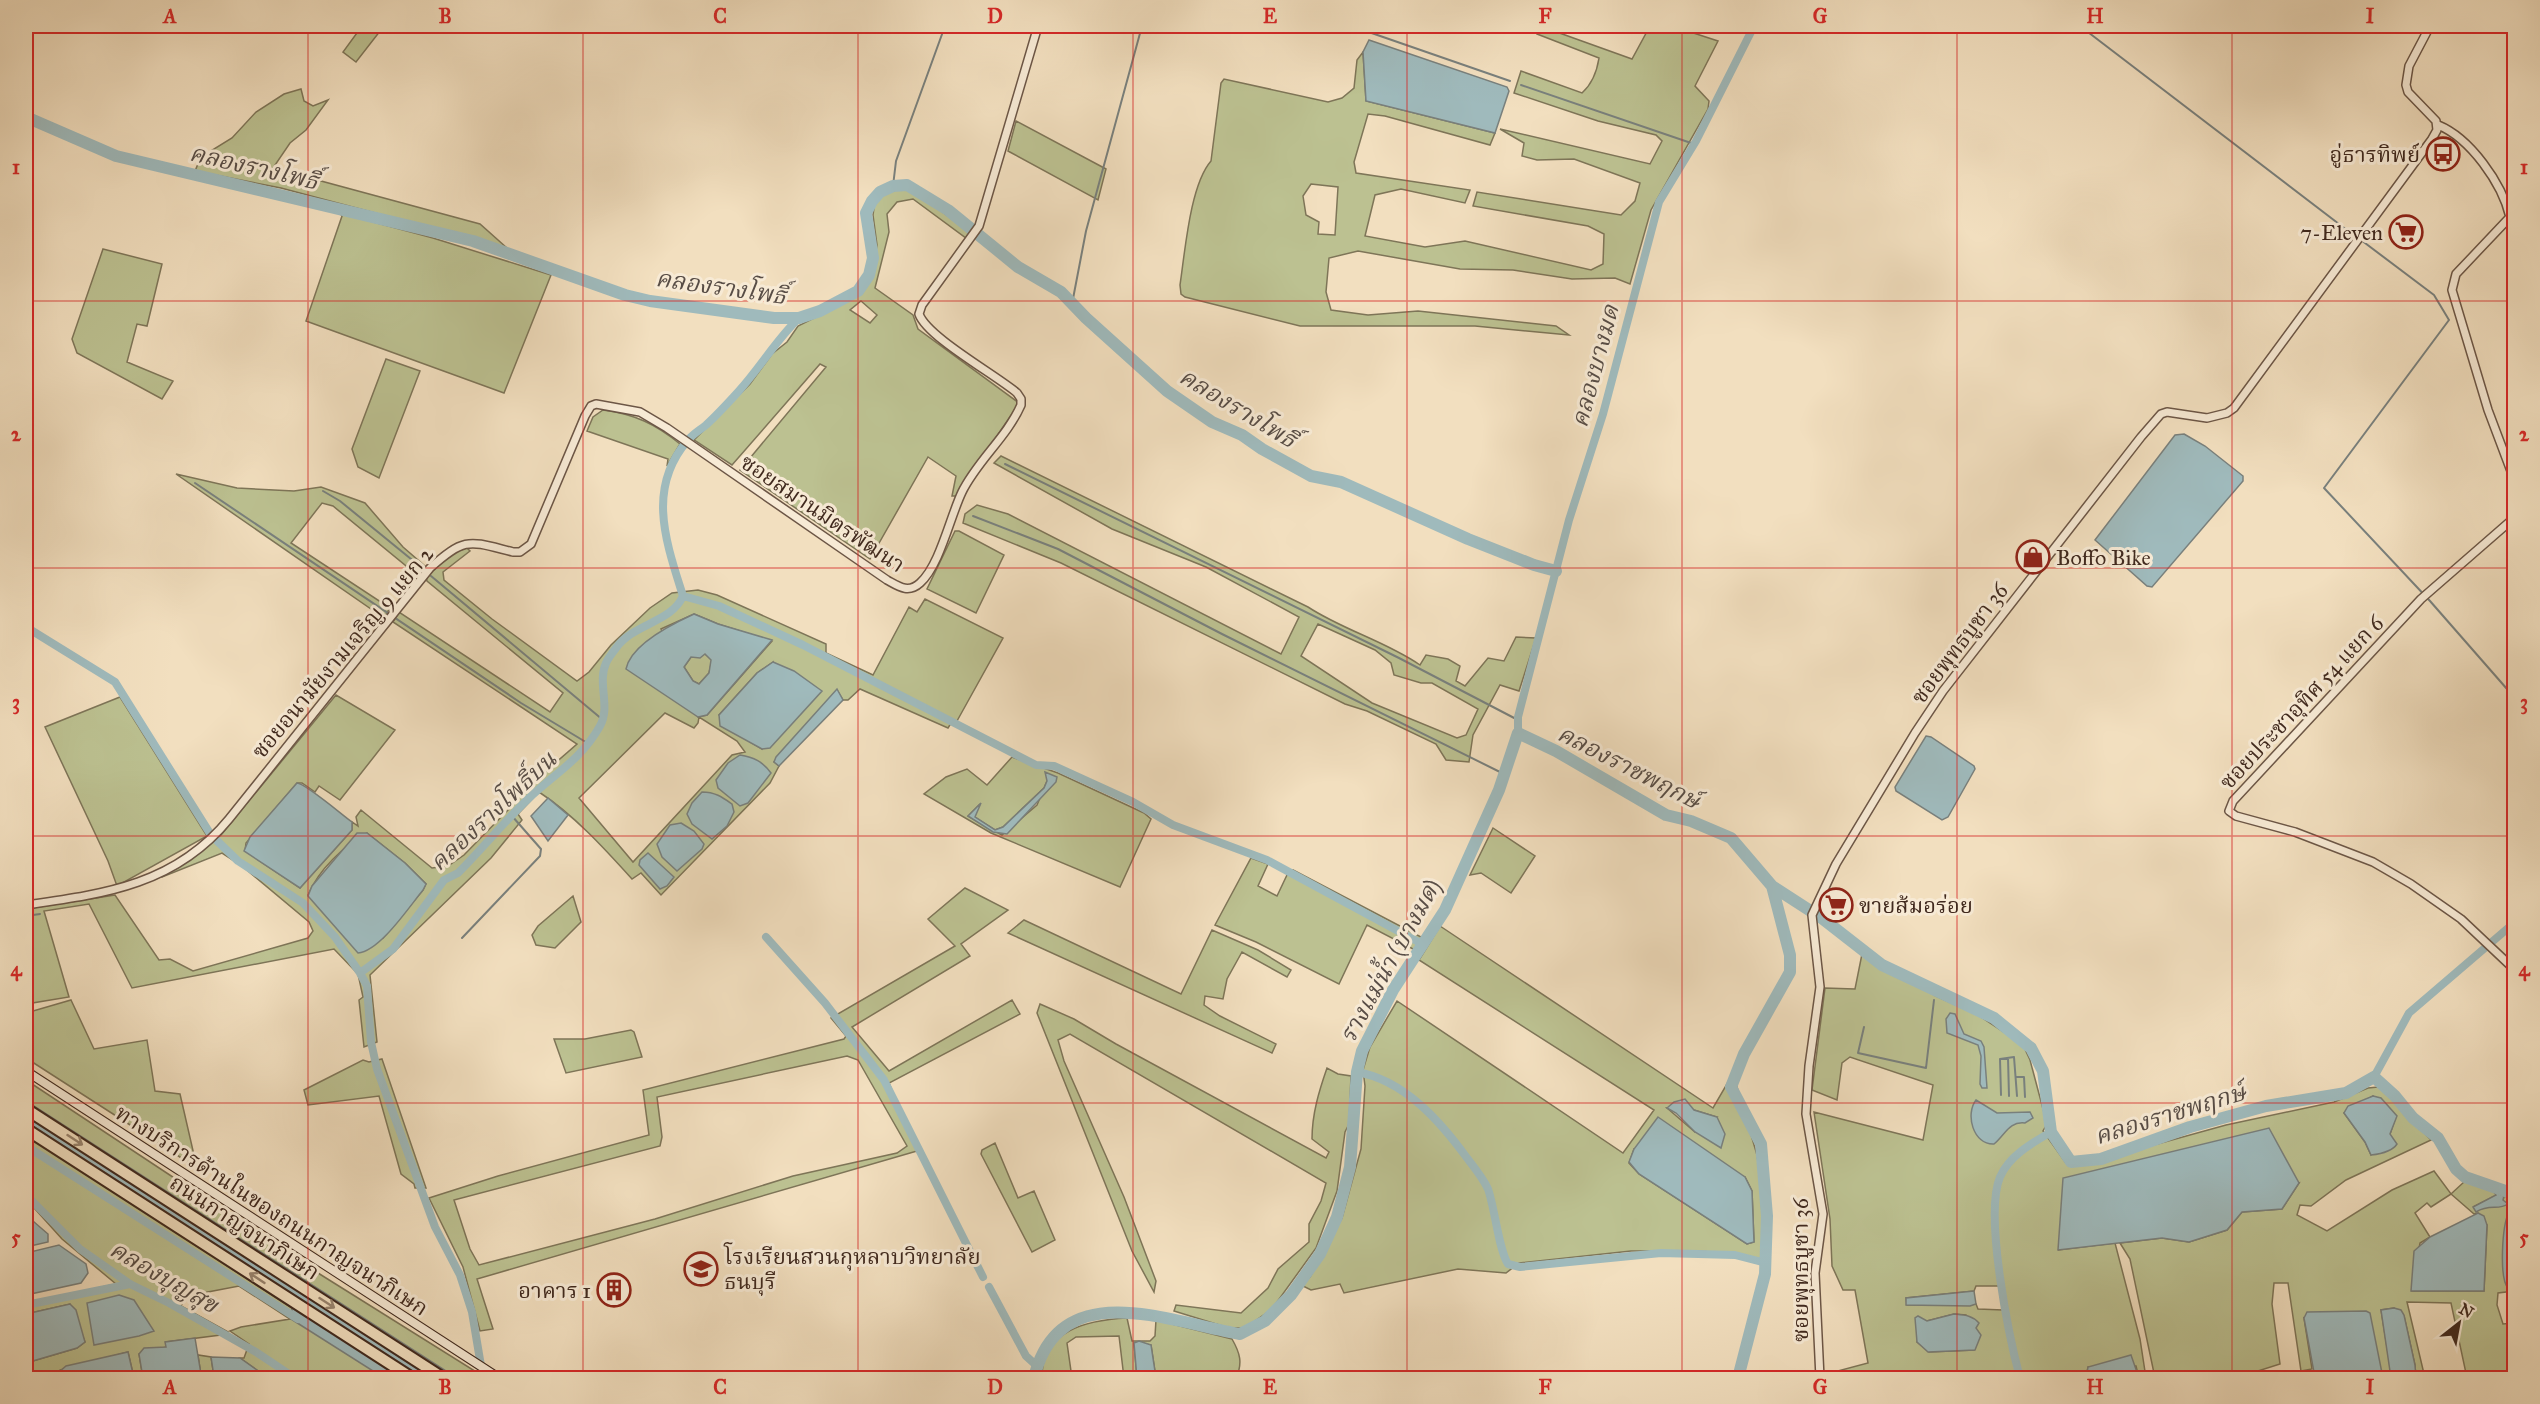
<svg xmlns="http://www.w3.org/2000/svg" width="2540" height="1404" viewBox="0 0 2540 1404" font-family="'IM FELL Great Primer','Noto Serif Thai',serif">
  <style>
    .green { fill: #bcc191; stroke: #7e7558; stroke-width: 1.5; fill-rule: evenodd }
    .water { fill: #9fbabc; stroke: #79807d; stroke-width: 1.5; fill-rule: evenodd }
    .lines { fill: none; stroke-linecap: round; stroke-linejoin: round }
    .stream { stroke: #79807d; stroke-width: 2 }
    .canal { stroke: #9fbabc; stroke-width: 8 }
    .river { stroke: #9fbabc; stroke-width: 12 }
    .tertiary-casing { stroke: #6c5646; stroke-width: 10 }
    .secondary-casing { stroke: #40291e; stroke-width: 10 }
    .motorway-casing { stroke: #40291e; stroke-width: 14 }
    .tertiary { stroke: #f7ead5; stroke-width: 7 }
    .secondary { stroke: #f7ead5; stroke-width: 8 }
    .motorway { stroke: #f2dfbf; stroke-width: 10 }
    .oneway { stroke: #99846e }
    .grid { fill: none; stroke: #d62828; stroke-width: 1.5; stroke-opacity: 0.55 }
    .labels { text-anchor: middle; stroke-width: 6; stroke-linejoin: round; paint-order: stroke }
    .poi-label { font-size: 22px; fill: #40291e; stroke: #f7ead5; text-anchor: end }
    .street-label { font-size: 22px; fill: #40291e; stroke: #f7ead5 }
    .water-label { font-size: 24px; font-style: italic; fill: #584d46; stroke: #f7ead5 }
    .neatline { fill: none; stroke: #d62828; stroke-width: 2 }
    .grid-label { font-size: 20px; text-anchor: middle; font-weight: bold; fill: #d62828 }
  </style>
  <rect width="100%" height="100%" fill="#f2dfbf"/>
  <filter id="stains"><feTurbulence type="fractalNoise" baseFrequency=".00333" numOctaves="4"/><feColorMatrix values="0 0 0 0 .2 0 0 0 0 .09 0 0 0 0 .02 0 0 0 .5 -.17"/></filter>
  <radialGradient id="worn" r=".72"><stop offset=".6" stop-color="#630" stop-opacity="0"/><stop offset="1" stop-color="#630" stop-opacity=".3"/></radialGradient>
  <!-- green -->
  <path class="green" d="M362,26H384L356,62L343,52Z
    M1540,26L1632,59L1650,26H1672L1718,41L1695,86L1709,101L1708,109L1651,210L1630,284L1615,278L1572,279L1513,270L1460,269L1358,251L1329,258L1326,292L1331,310L1368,315L1418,311L1556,326L1569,335L1475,326H1300L1185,297L1181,294L1180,285C1185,252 1190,185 1211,161L1221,83L1224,79L1328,102L1342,98L1354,88L1357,60L1363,52L1366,101L1495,133L1490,145L1385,116L1368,114L1354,162L1356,173L1470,190L1465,203L1401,189L1375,195L1365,236L1425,247L1465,241L1591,270L1603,264L1604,234L1588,226L1473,206L1477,192L1621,215L1635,201L1640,183L1574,159L1537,160L1522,156L1524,143L1500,129L1650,164L1662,141L1656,135L1598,121L1514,93L1521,71L1582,93C1592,84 1597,71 1599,58L1537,34ZM1311,184L1338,187L1335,235L1318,234L1319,222L1306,215L1303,196Z
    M301,89L304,101L313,106L328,100L306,130L290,143L273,168L480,224L507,248L281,188L195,171L201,157L232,138L256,112L284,94Z
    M1016,121L1106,169L1098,200L1008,151Z
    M901,188L917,193L969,232L966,238L913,199L897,202L887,214L889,232L875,288L913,315L918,329L1019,403L957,496H952L956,476L928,457L870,559L740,470L826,367L820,364L732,465L694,440L750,384L772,354L787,342L798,326L850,300L863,290L872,275L877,245L873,215L875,201L882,195ZM861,301L877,315L870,323L850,310Z
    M340,213L433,238L551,275L504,393L306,321L342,216Z
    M103,249L162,264L147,326L137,324L127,362L173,381L162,399L77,353L72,339Z
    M386,359L420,371L379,478L358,467L352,449Z
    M603,410C634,414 656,424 680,444L667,466L668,459L587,431L593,417Z
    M1001,456L1308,607C1343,630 1385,641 1420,665L1426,655L1448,659L1460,666L1456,681L1465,686L1488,658L1504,661L1516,637L1536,638L1519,691L1500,685L1473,735L1469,762L1446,760L1436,744L1367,711L1345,704L1061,563L963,523L965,514L977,505L1008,514L1281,654L1299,617L1206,567L1112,529L994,463ZM1318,624L1375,650L1391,663L1394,675L1421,683H1432L1478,709L1466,735L1457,738L1372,703L1301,656Z
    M176,474L237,488L294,491L321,487L365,503L403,547L426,567L416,574L333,506L322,503L291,543L390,608L384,618Z
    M955,531H959L1004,555L976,613L927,589Z
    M466,547L470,551L443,572L444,580L492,619L577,681L589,672L611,645L650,608L672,593L698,590L717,595L826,644V653L873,675L909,607L917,612L925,599L1003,638L957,721L953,720L948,728L860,689L848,700H843L837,690L774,762L779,766L770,783L661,895L641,873L632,879C604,848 574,815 539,792L518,814L522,820L491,858L370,975L377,1042L364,1047L359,1000L363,997L358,974L334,949L132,988L89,904L44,911L69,997L26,1004V909L115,895L159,960L170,959L193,971L308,938L313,931L309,922L242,866L222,853L162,877L161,874L208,846L221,835L336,695L395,730L340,800L319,786L315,792L302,783H297L246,843L245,851L300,888L352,830V822L358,826L356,817L361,810L432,868L448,866L464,855L511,807L514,799L577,744L393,622L399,612L550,712L563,693L427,581L426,577L454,552ZM694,614L718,624L772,641L707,715L698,717L661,629ZM773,662L762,749L750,742L719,715L757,673ZM665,713L694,728L698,723L699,717L737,741L745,752L732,755L633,862L579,798ZM367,833L405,863L426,884L423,890L383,938L314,901L308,895C319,869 343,847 367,833Z
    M705,654L712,660L709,673L699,684L693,681L684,667L691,657Z
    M120,697L207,836L117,886L108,861L45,727Z
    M1012,757L1058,773L1144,813L1151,819L1120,887L991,833L924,794L946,777L967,769L987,785ZM1047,781L1037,805L1002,835L968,816L980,804L974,817L995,830L1003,827L1044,788Z
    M1493,828L1535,856L1511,893L1481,873L1470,875Z
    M1251,858L1268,864L1258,886L1277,896L1287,875L1293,870L1423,938L1415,950L1367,925L1339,984L1256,942L1215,925Z
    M965,888L1008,910L961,944L970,956L852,1027L889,1071L1012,1000L1020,1014L889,1083L917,1151L477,1279L493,1329L480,1331L463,1267L429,1198L498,1176L649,1135L643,1090L844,1039L846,1036L831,1018L955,946L928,919ZM847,1056L858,1060L907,1146L897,1153L793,1176L655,1219L479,1265L470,1249L454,1200L660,1146L662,1137L657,1097Z
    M573,896L581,922L555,948L536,945L532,935L538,926Z
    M1024,920L1181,994L1212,930L1258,950L1291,970L1287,977L1242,952L1227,979L1223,999L1205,996L1204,1005L1220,1016L1276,1044L1272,1053L1008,933Z
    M1440,926L1713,1108L1731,1077L1737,1087L1757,1155L1761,1181L1763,1260L1717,1252L1683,1251H1631L1519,1263L1506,1273L1458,1269L1344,1293L1340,1284L1311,1290L1301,1285L1310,1277L1342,1218L1361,1149L1365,1086L1363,1070L1370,1047L1397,1001L1623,1153L1654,1110L1419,960ZM1667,1108L1694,1110L1717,1117L1695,1132ZM1634,1149L1745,1177L1752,1191L1754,1242L1747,1244L1639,1174L1629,1163Z
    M1862,954L1936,996L1978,1015L2023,1045L2030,1060L2047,1124L2043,1131L2066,1163L2078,1166L2226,1125L2334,1102L2368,1088L2378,1087L2389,1095L2431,1140L2346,1180L2311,1206L2300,1205L2297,1215L2327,1231L2392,1190L2434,1171L2451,1194L2465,1181L2493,1191L2497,1195L2473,1207L2503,1200L2504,1196L2514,1199V1291L2498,1293L2497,1305L2503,1324L2513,1323L2514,1326V1370L2467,1378L2451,1303L2407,1302L2425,1378H2416L2415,1365L2404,1316L2394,1308L2381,1310L2392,1378H2383L2382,1372L2304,1318L2312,1369L2301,1371L2288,1283H2274L2272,1304L2280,1364L2236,1378H2155L2130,1259L2120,1243L2162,1238L2189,1242L2227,1230L2242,1212L2282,1209L2299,1183L2058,1250L2115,1243L2140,1339L2146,1378H2139L2136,1366L2088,1367L2086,1378H1830V1373L1868,1363L1855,1290H1843L1832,1266L1830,1219L1814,1112L1923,1140L1933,1085L1850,1057L1842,1063L1837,1100L1812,1090L1825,988L1855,989ZM2373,1096L2396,1116L2390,1134L2371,1155L2365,1142L2344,1113ZM2451,1194L2474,1214L2478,1213L2487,1225L2484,1291H2412L2420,1243L2430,1237L2415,1213L2427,1203L2431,1207ZM1976,1286H1999L2003,1310L1978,1309L1976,1304L1907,1305L1906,1298L1974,1291ZM1954,1314L1966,1315L1976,1328L1974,1350L1929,1352L1917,1342L1927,1321Z
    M71,1000L94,1049L147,1040L155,1091L180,1094L197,1168L26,1058V1013Z
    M1040,1004L1074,1019L1116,1044L1326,1158L1329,1152L1312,1139C1312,1114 1319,1091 1327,1068L1338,1074L1351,1076L1349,1124L1345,1132L1337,1191L1316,1248L1272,1309L1245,1328H1229L1174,1311L1176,1305L1241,1313L1268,1288L1278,1269L1309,1242V1224L1321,1201L1326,1183L1070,1034L1058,1040L1064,1061L1124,1197L1156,1281L1154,1292L1132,1251L1037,1013Z
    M631,1030L634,1032L642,1057L566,1073L554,1039H585Z
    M382,1059L426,1188H415L414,1184L401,1174L379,1096L308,1105L304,1090L363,1060L369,1062Z
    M26,1080L318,1273L486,1378H205L201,1375L198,1355L211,1357L213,1370L266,1377L240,1358H244L249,1344L230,1331L241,1327L290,1319L239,1286L187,1296L181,1306L228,1332L221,1335L166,1342V1347L139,1354L143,1378H134L128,1352L60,1370V1378H26V1363L77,1348L85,1342L70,1304L26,1314V1303L116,1284L62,1239L26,1199Z
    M995,1143L1018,1198L1034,1191L1055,1240L1032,1252L981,1154L982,1150Z
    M1127,1318L1132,1341H1150L1155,1336L1156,1320L1232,1339C1240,1353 1243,1363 1236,1378H1156L1151,1345L1134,1343L1137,1378H1124L1119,1336L1076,1337L1067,1343L1072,1378H1042C1041,1330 1088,1320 1127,1318Z"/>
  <!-- water -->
  <path class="water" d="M1369,40L1507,87L1509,91L1495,133L1366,101L1363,52Z
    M2184,434L2205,446L2243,476V481L2152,587L2147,586L2095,540L2175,435Z
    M694,614L718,624L772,640L707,715L698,717L626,669C631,644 672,624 694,614ZM705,654L711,660L709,673L699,684L693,681L684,667L691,657L700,658Z
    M773,662L794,671L822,691L770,748L762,749L720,726L719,715L757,673Z
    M837,689L843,700L779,766L774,762L776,757Z
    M1926,736L1931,737L1974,766L1975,769L1948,817L1942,820L1896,791L1895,787Z
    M740,755C754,757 763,762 771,773L748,803L740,806L718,788L716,780L728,763Z
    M1045,772L1057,777L1056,782L1007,834L993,832L968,816L981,803L975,817L995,830L1003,827L1044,788L1047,781Z
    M297,783C305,783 341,814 352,822V830L300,888L244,851L250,837Z
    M702,792C715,792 722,797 732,804L734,812L727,826L712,839L692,824L687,814L692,803Z
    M548,798L568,815L548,841L531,816Z
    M681,823L694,831L704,844L702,849L677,871L662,857L657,844L670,825Z
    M357,833H367L405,863L426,884L423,890C409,907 380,951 358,953L308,896L312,886Z
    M648,853L674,877L667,886L660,889L639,865L640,860Z
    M1950,1013L1955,1014L1964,1034L1981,1041L1984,1047L1987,1088H1982L1980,1084L1981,1056L1978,1045L1947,1033L1946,1019Z
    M2373,1096L2381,1098L2397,1116L2390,1134L2397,1144C2392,1152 2380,1154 2371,1155L2365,1142L2344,1113L2348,1106Z
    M1685,1099L1694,1110L1717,1117L1725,1134L1721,1148L1695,1132L1676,1113L1667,1108L1674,1102Z
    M1976,1100L1997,1113L2030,1112L2033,1118L2025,1123C2009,1121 2005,1135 1994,1144C1973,1145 1965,1114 1976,1100Z
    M26,1101L457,1378H384L291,1319L292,1308L26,1135Z
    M1658,1117L1745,1177L1752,1191L1754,1242L1747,1244L1639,1174L1629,1162L1634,1149Z
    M2269,1128L2299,1183L2282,1209L2242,1212L2227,1230L2189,1242L2162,1238L2058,1250L2063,1178Z
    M2493,1191L2504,1196L2503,1200L2508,1204C2498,1211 2490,1203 2476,1212L2473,1207L2496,1195Z
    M2509,1212L2514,1213V1288H2508C2499,1278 2502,1225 2509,1212Z
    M2478,1213L2484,1216L2487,1225L2484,1291H2411L2414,1251L2430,1237Z
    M26,1215L48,1234V1242L26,1247Z
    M59,1245L86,1264L88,1273L81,1283L26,1295V1253Z
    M1974,1291L1976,1304L1970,1306L1906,1305V1298Z
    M119,1295L134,1300L154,1331L139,1336L94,1345L87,1303Z
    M70,1304L76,1310L85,1342L77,1348L26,1363V1314Z
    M2394,1308L2401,1310L2404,1315L2415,1365L2416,1378H2391L2381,1310Z
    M2366,1311L2370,1313L2383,1378H2315L2304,1318L2307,1312Z
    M1954,1314C1964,1315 1972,1315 1979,1323L1976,1328L1981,1335L1975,1350L1928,1352L1917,1342L1915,1318L1918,1316L1927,1321Z
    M195,1338L201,1374L205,1378H143L139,1354L144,1348L166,1347L165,1342Z
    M1139,1341L1151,1345L1156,1378H1137L1134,1343Z
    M128,1352L134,1378H60L58,1373L66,1366Z
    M2131,1355L2139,1378H2086L2088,1367Z
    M211,1357L240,1358L267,1377L213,1378L210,1374L213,1370Z"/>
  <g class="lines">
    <!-- stream -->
    <path class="stream" d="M1330,26L1360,29L1510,81
      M2080,26L2356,237
      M1521,85L1694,144
      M893,186L896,161L945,26
      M2361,240L2434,295L2449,320L2324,488L2430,601L2514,697
      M1072,304L1086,231L1142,26
      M1005,464L1399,658L1518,720
      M195,483L521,703L589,744
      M323,491L340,501L422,568
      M973,516L1058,549L1222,634L1504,774
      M431,576L603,720
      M26,916L40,914
      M462,938L540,856L541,849L512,816
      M1864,1027L1858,1053L1926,1068L1934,1000
      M2008,1058L2009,1096
      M2016,1077H2024L2025,1097
      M2001,1095L2000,1059L2014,1057L2017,1096"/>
    <!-- canal -->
    <path class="canal" d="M683,596L719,606L803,645L1036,765L1054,766L1133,802L1173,825L1267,860L1424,945
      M26,627L115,682L211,835L238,861L303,903L335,937L360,973
      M1518,733V717L1569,520L1603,414L1659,202L1696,141L1754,26
      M766,937L825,1003L884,1080L983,1277
      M1357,1072C1404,1080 1440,1121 1467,1158C1474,1167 1483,1178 1488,1189C1495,1209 1499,1251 1508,1264L1520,1267L1661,1253L1735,1255L1766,1263
      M2374,1077L2409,1013L2514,923
      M26,1146L298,1319
      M26,1195L80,1249L130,1284L169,1303L256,1352L295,1378
      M989,1287L1026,1356L1037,1366
      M26,1305L130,1284
      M483,1378L472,1312L460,1275L435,1227L377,1069L371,1042L367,986L360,973L393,949L444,880L458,873C482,849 503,823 527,800C555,773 580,761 600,726C611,707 597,683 606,663C608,658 613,652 616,648C634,623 671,623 683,596C666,542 646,488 688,440C693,434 700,430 706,425C717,415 728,403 738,392C760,368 776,340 799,318
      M2020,1378C2009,1337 1984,1215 2000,1177C2009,1156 2032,1143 2051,1132"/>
    <!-- river -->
    <path class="river" d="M26,117L116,156L473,241L625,295L650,301L774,318H799L820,311L858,291L869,275L873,258L866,213L872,201L880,192L893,186L907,185L948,210L1018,267L1061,292L1086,318L1167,391L1212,422L1242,435L1262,449L1311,476L1341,482L1468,539L1534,565L1556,571
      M1034,1378C1059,1274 1169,1322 1240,1334L1265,1321L1291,1295L1320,1254L1337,1217L1350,1167L1357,1072L1362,1051L1393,990L1445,910L1499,790L1518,733L1556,751L1666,815L1691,821L1731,838L1772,886L1823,919L1882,965L1994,1018L2031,1048L2043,1071L2051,1132L2071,1162L2101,1159L2190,1127L2266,1106L2346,1093L2374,1077L2395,1096L2413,1118L2438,1138L2456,1169L2465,1177L2514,1194
      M1738,1378L1765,1274L1767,1216L1761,1144L1731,1087L1744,1054L1790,972V955L1772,886"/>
    <defs>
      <path id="tertiary" d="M2438,125C2470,138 2502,183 2510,217L2456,274L2452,290L2488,410L2514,479
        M2514,518L2421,599L2233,801L2229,811L2236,816L2295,832L2373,862L2411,884L2461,919L2514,969
        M26,905C104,894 175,885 229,819L430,568C466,536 469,541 513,552H520L531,544L585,416L591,406L596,404L640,412L667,428L887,580C898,586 908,594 920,583C940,565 950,517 962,492C977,461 1007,437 1021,405V399L1017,393C996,375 927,337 919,314L922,305L979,226L1038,26
        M1820,1378L1815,1273L1823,1214L1806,1114L1809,1066L1820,987L1812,915L1836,864L1915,733L1943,691L2141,437L2161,414L2167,412L2207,418L2227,413L2234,408L2432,139L2437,130L2436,121L2408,92L2406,85L2409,66L2430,26"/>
      <path id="secondary" d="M26,1071L499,1378"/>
      <path id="motorway" d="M26,1109L443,1378
        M26,1129L412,1378"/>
    </defs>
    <!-- tertiary casing -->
    <use href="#tertiary" class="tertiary-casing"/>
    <!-- secondary casing -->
    <use href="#secondary" class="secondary-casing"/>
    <!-- motorway casing -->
    <use href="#motorway" class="motorway-casing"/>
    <!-- tertiary -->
    <use href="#tertiary" class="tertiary"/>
    <!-- secondary -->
    <use href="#secondary" class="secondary"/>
    <!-- motorway -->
    <use href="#motorway" class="motorway"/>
  </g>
  <!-- one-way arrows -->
  <defs><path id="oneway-shaft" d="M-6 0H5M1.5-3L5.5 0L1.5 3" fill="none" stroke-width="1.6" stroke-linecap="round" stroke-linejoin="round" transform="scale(1.5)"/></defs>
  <g class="oneway">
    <use href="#oneway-shaft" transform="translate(75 1140) rotate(33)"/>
    <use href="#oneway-shaft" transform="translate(257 1278) rotate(-147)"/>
    <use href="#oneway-shaft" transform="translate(327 1303) rotate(33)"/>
  </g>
  <!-- grid -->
  <path class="grid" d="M308,26V1378M583,26V1378M858,26V1378M1133,26V1378M1407,26V1378M1682,26V1378M1957,26V1378M2232,26V1378M26,301H2514M26,568H2514M26,836H2514M26,1103H2514"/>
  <!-- icons -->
  <defs>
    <symbol id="bus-ring" viewBox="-11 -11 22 22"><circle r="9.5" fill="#f7ead5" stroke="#8f2418" stroke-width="1.5"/><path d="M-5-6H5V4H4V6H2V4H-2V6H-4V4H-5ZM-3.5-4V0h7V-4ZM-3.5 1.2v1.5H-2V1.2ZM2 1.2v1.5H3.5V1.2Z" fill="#8f2418"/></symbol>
    <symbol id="supermarket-ring" viewBox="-11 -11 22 22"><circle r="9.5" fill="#f7ead5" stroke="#8f2418" stroke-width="1.5"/><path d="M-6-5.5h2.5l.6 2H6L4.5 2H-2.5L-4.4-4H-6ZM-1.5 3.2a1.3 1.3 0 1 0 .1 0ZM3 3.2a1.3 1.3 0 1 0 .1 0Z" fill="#8f2418"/></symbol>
    <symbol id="shop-ring" viewBox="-11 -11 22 22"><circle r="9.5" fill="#f7ead5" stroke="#8f2418" stroke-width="1.5"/><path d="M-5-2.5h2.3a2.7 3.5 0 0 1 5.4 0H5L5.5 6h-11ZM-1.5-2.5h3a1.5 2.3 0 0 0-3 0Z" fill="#8f2418"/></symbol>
    <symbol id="school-ring" viewBox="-11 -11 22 22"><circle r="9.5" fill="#f7ead5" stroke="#8f2418" stroke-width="1.5"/><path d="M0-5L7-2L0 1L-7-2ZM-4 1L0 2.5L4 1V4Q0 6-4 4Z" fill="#8f2418"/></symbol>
    <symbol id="building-ring" viewBox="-11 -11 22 22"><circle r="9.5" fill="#f7ead5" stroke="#8f2418" stroke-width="1.5"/><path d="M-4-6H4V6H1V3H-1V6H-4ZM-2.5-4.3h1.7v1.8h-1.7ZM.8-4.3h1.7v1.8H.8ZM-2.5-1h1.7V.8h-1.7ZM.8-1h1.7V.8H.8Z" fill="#8f2418"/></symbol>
  </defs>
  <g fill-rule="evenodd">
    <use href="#bus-ring" x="2424" y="135" width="38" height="38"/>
    <use href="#supermarket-ring" x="2387" y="213" width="38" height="38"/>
    <use href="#shop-ring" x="2014" y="538" width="38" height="38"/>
    <use href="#supermarket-ring" x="1817" y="886" width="38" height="38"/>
    <use href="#school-ring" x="682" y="1250" width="38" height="38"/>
    <use href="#building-ring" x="595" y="1271" width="38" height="38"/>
  </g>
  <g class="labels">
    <!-- poi labels -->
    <g class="poi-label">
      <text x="2420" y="162">อู่ธารทิพย์</text>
      <text x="2383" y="240">7-Eleven</text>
      <text x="2056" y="565" text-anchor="start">Boffo Bike</text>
      <text x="1859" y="913" text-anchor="start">ขายส้มอร่อย</text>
      <text x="724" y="1264" text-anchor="start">โรงเรียนสวนกุหลาบวิทยาลัย<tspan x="724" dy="25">ธนบุรี</tspan></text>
      <text x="591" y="1298">อาคาร 1</text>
    </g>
    <!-- street labels -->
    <g class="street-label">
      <text transform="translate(823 513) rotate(34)" y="8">ซอยสมานมิตรพัฒนา</text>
      <text transform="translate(1959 643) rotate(-53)" y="8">ซอยพุทธบูชา 36</text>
      <text transform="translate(342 652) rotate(-50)" y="8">ซอยอนามัยงามเจริญ 9 แยก 2</text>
      <text transform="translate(2301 702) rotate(-47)" y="8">ซอยประชาอุทิศ 54 แยก 6</text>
      <text transform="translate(272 1210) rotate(33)" y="8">ทางบริการด้านในของถนนกาญจนาภิเษก</text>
      <text transform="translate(245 1227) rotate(33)" y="8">ถนนกาญจนาภิเษก</text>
      <text transform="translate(1800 1270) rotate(-90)" y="8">ซอยพุทธบูชา 36</text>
    </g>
    <!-- water labels -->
    <g class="water-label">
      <text transform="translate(254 167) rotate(13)" y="8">คลองรางโพธิ์</text>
      <text transform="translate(721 287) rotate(8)" y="8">คลองรางโพธิ์</text>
      <text transform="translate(1595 366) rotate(-75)" y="8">คลองบางมด</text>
      <text transform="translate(1238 408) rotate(31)" y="8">คลองรางโพธิ์</text>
      <text transform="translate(1629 767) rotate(27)" y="8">คลองราชพฤกษ์</text>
      <text transform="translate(493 811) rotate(-43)" y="8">คลองรางโพธิ์บน</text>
      <text transform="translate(1390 961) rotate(-61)" y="8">รางแม่น้ำ (บางมด)</text>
      <text transform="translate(2170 1114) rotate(-17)" y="8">คลองราชพฤกษ์</text>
      <text transform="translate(164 1277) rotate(30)" y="8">คลองบุญสุข</text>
    </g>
  </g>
  <!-- margin -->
  <rect width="2540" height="1404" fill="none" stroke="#f2dfbf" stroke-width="66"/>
  <!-- north arrow -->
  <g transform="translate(2459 1323) rotate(31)" stroke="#f7ead5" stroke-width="4.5" paint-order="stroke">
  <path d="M0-4.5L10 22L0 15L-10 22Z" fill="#40291e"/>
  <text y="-9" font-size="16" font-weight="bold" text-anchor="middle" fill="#40291e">N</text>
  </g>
  <rect x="33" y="33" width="2474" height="1338" class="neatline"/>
  <g class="grid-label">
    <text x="170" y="23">A</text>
    <text x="445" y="23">B</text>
    <text x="720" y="23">C</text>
    <text x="995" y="23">D</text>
    <text x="1270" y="23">E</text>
    <text x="1545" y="23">F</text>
    <text x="1820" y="23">G</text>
    <text x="2095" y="23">H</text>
    <text x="2370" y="23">I</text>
    <text x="16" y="174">1</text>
    <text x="2524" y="174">1</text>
    <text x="16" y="441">2</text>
    <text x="2524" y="441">2</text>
    <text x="16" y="709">3</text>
    <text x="2524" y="709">3</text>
    <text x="16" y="976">4</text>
    <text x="2524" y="976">4</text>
    <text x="16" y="1244">5</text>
    <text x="2524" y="1244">5</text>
    <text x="170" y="1394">A</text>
    <text x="445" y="1394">B</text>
    <text x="720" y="1394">C</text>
    <text x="995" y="1394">D</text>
    <text x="1270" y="1394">E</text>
    <text x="1545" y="1394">F</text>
    <text x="1820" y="1394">G</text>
    <text x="2095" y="1394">H</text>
    <text x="2370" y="1394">I</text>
  </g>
  <rect width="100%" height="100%" filter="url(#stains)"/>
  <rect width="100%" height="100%" fill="url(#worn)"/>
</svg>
